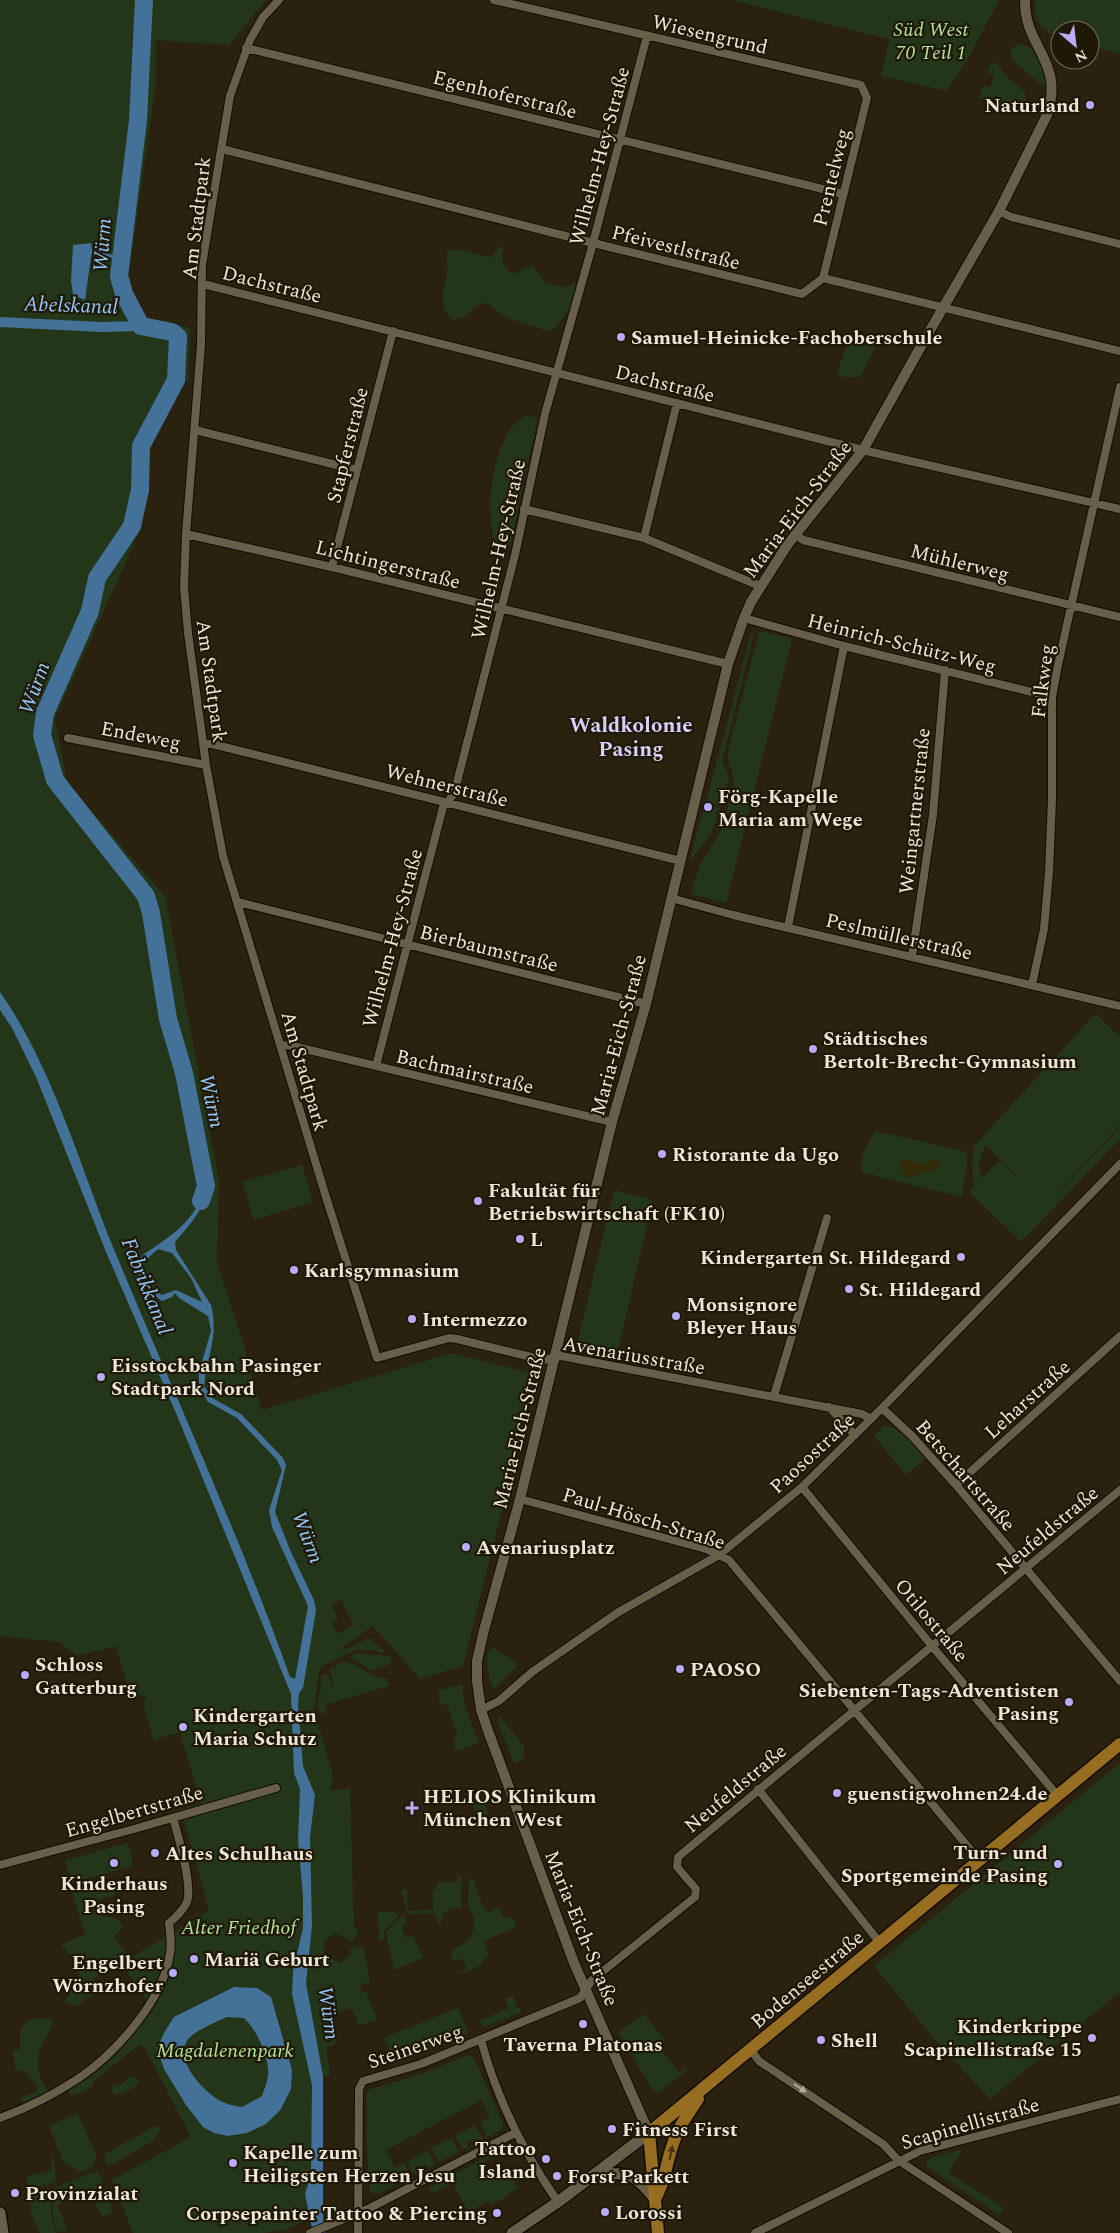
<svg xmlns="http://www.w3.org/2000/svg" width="1120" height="2233" viewBox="0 0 1120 2233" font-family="Spectral,serif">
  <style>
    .green { fill: #243619; fill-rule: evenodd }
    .sand { fill: #322a08 }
    .water { fill: #447198; fill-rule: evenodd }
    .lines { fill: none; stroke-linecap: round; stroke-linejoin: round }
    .stream { stroke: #447198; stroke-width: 3 }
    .canal { stroke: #447198; stroke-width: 10 }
    .river { stroke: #447198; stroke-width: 18 }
    .minor-casing { stroke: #130b00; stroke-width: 10 }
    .tertiary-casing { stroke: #130b00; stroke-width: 12 }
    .secondary-casing { stroke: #130b00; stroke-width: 14 }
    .primary-casing { stroke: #130b00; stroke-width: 15 }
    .minor { stroke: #685f4a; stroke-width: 8 }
    .tertiary { stroke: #685f4a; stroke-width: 10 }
    .secondary { stroke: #685f4a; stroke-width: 11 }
    .primary { stroke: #976d21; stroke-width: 12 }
    .oneway { fill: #b1aa9a }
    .oneway2 { fill: #44320e }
    .poi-dot { fill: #b8abf7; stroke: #201806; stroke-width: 2 }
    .labels { text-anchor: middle; stroke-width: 4.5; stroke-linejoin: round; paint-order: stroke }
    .park-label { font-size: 20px; font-style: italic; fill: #b2e29a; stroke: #201806 }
    .street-label { font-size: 20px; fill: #ede7db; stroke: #201806 }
    .poi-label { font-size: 20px; font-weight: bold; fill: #ede7db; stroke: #201806; text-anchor: start }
    .water-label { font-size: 21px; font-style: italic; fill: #92c7f6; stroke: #201806 }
    .neighbourhood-label { font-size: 21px; font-weight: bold; fill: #d6d0fc; stroke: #201806 }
  </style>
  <rect width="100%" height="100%" fill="#2a220f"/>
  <!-- green -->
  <path class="green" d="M0,0H266L229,45L156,40V83L129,273L135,308L146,317L190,328L188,380L143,426L142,526L55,718L67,783L165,896L219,1180L217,1263L246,1352V1357L262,1410L452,1353L536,1374L463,1666L420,1679L373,1626L341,1648L343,1650L370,1638L386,1653C378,1653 373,1650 366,1650C352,1648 335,1661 321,1667L319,1671L314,1710L333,1775L330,1790L350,1789L354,1928H357V1935L350,1943L349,1939L335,1933L324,1941L325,1956L340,1963L351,1954L350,1948L363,1946L370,1981L367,1984L362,1983L359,1990L366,1992L377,2019L359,2026L352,2008L332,2014L337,2044L326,2047L330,2075L323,2076V2214L283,2230L264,2233H133L112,2180L191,2137L146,2050L140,2044L94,2081L91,2088L71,2096L67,2089C106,2073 133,2037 157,2003L145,1998L121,1963L209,1911L181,1809L201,1803L180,1732L154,1740L143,1704L147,1697L129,1690L116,1646L77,1656L59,1642L0,1636ZM341,1600L354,1625L337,1634L332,1623L338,1619L331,1605Z
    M732,0H999L970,55L947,91L881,76L889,39Z
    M1035,0H1120V54L1090,46V30H1060V39L1057,38C1037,24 1035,25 1035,0Z
    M1023,44C1039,52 1046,68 1046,86L1044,87L1012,60L1011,50L1016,45Z
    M996,62L1005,75L1025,92L1026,99L1030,104L1028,109L979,98L982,87L985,85L988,88L991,86L994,77L987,71L990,65Z
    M499,247H503L502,261L511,274C521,273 525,266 533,266L546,283L563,287L574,284C580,300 563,317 554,329L549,331C534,326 510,321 497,311C491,307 491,301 481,304C470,308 470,317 454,320C436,307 444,290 447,272C448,266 447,259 447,252L450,250C466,247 477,257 492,257Z
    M869,338L877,345L860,377H842L837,372L847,345L850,341L854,344L859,339Z
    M526,415L536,418L537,422L510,546L504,548L494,539C485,506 492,434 526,415Z
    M761,631L792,639L726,903L691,894L700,864L721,831L734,784C734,771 726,763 728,751L759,632Z
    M751,633L754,634L722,761L729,776L721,806L706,802Z
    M712,806L720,808L711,834L689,862L704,808L710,810Z
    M1096,1013L1103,1020L1083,1040L1103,1021L1120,1037V1125L1048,1201L1120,1128V1139L1021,1242L969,1192L975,1185C971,1171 971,1160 975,1145ZM985,1145L1018,1178V1179L999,1161L981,1179L979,1162Z
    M875,1131L963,1151L968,1155L962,1197L861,1172L862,1155Z
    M302,1165L313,1202L254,1220L242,1182Z
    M614,1190L653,1200L616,1358L576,1349Z
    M885,1425L899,1430L926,1458L906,1475L874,1436Z
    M494,1648L517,1662L516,1663L518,1665L494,1690C488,1678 486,1666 488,1652Z
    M355,1653L389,1656L394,1661L388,1665L371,1671L351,1658Z
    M346,1661L381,1679L387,1678L389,1686L327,1704L322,1687L327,1706L325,1707L326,1712L321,1714L318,1705L322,1674H327L333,1687H335L329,1669Z
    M462,1684L465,1706L479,1743L456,1751L453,1739L458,1737L447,1704L441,1705L437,1691Z
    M499,1716L524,1746V1758L514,1764L497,1720Z
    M1120,1763V1992L990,2099L935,2040L874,1966Z
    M483,1799L491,1823L480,1826L473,1805L475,1801Z
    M128,1843L133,1866L72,1883L65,1860Z
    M457,1876H461V1908H452L443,1913L440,1927L434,1913L408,1914L401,1891L407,1889L408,1911L433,1910V1890L437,1889V1882H457Z
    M473,1878L480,1900L488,1913L498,1907L505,1919L512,1916L517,1927L484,1941L488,1956L483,1959L482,1965L459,1975L458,1973L467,1969L462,1958L454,1962L450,1953L468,1940L474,1929V1918L468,1906L469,1879Z
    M115,1881L117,1891L113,1897H103L98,1902L99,1909L104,1916C113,1917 119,1918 123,1927L114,1936L127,1954L117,1967L93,1978L95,1994L76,2006L69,2005L65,2001L79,1976L70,1955L61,1945L85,1934L72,1892Z
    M378,1912H396L398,1917L384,1931V1940L379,1941Z
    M404,1916L407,1924L401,1926L406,1938L413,1935L423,1958L394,1970L386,1933L399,1918Z
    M513,1996L517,2008H520L522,2012L484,2027L479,2021L509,2008L505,1999Z
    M458,2008L468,2033L419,2054L396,2062L384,2038Z
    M644,2014L665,2041L658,2046L679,2072L686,2068L688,2069L658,2093L653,2091L618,2032Z
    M34,2019H50L53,2024C39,2050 29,2063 48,2090L45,2095L23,2104L21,2097L35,2092L38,2088L25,2071H19L15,2068L13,2051L18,2050L21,2046C17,2033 22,2022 34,2019Z
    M468,2055L474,2058L503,2124L501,2130L487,2137L480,2122L490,2117L481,2100L386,2150L395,2168L404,2163L411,2177L378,2194L370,2192L367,2151V2093L369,2090L420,2074Z
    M130,2077H136L140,2083L123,2094L114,2095L110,2086L116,2084L120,2086Z
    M77,2113L96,2154C96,2166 90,2169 80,2172L63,2162L49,2126Z
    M157,2125L160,2130L153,2141L108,2167L103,2155Z
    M475,2125L483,2139L477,2142L474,2138L466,2142L468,2147L463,2150L455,2136Z
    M928,2134L931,2143L903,2151L899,2142Z
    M451,2138L459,2152L439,2162L431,2148Z
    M963,2149L948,2172L1004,2208L999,2215L927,2167V2162L932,2157Z
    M428,2150L435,2165L429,2168L426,2164L418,2168L420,2173L414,2175L407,2162Z
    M497,2151L498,2154L483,2163L490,2177L507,2168L518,2188L508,2194L509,2196L492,2204L489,2201L468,2212L453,2183L431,2194L429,2188Z
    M51,2158H54L56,2182L29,2189L26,2176L52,2171Z
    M98,2171L113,2213L102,2217L90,2191L57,2205L68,2230L57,2232L54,2220L51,2189Z
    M49,2189L52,2219L56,2233H40L31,2213L29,2198Z"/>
  <!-- sand -->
  <path class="sand" d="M907,1158L910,1162H920L923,1165L928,1164L932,1158L939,1161V1165L935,1170C922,1171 910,1184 900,1170L902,1169L901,1163Z"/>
  <!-- water -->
  <path class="water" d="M91,243L92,250L85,300L73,295L71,281L73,245Z
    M0,992C51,1064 80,1165 113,1247C172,1390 238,1531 290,1677L295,1679L308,1606L272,1527L269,1510L282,1470L277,1460L237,1418L208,1402L199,1387V1372L211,1331L208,1316L179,1298L175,1293L172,1297L162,1301C152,1294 132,1275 138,1261C141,1254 151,1250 156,1246C173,1235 197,1216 201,1195C202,1190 202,1184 202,1180L208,1178C209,1205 191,1223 175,1242L176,1250L211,1305C219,1337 207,1355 204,1386L212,1398L241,1414L283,1458L286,1465L275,1512L291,1552L314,1600L316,1610L303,1688L299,1693L298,1705L303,1766L315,1795L310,1837L312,1926L306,1983L323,2076V2214L325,2233H313L305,2194L311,2176L312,2085L292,1994L293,1971L303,1928V1897L298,1840L300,1789L294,1773L291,1694L176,1413L106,1252L36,1077L12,1028L0,1010ZM158,1249L172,1253L191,1278L202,1302L176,1290L162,1295C153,1289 136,1276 144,1263C147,1258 154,1253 158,1249Z
    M234,1987L257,1988L271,1997L292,2070L291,2089L281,2109L266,2124L247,2133L228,2136L214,2133L203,2127L186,2105L164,2069L157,2048L164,2033L174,2017ZM227,2017L244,2018C257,2030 270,2058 268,2076C267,2083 264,2090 262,2096L242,2107C236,2106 229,2105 223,2102C205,2094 174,2061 187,2041C194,2030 215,2023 227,2017Z"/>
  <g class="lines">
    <!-- stream -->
    <path class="stream" d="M91,252L121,258"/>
    <!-- canal -->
    <path class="canal" d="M0,322L102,327L141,326"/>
    <!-- river -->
    <path class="river" d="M144,0L138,120L119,276L124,294L141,326L172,332L178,337L176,380L141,446L140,490L132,526L97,578L90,611L45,713L42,735L55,780L146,896L151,913L168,1019L184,1073L206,1186L201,1201"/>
    <defs>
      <path id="minor" d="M279,0L263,17L250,40L230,96L202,265L201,345L186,534L184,587L188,633L206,765L223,856L326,1197L377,1358L449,1338L457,1339L544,1360L561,1356L862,1414L871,1419
        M494,0L861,85L867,98L823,278
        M246,48L843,194
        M222,149L593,243L802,294L823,278L1120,351
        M999,211L1011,217L1120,244
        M203,284L871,452L1120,509
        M195,430L357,470
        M524,509L644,538L760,586
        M186,534L340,569L728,664
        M795,534L803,540L1120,617
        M644,538L677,403
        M332,567L393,331
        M744,618L844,646L1052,697
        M68,738L206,765
        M204,744H212L681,861
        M671,898L733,915L1120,1006
        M238,902L646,1004
        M788,927L844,646
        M912,956L933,815L945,670
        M1032,985L1044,929L1049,872L1052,799V697L1058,665L1120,387
        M282,1046L288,1045L612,1122
        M376,1066L443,807L454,794L515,555L545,414L593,243L647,36
        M774,1396L827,1218
        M829,1407L855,1435
        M882,1408L912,1436L956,1485L1120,1681
        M956,1485L1120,1336
        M802,1487L932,1646L1058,1796
        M520,1499L706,1549L729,1560L979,1860
        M481,1710L499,1701L532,1672L617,1613L719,1555L802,1487L882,1408L1120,1164
        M758,1789L880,1943
        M0,1865L134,1829L276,1788
        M481,2040C497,2099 523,2152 558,2202
        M751,2050L759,2061L883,2144L898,2160L1008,2233
        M0,2118C27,2108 55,2094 79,2078C116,2053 164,1999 170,1953C172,1943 170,1933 169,1923C176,1917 183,1911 187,1902C193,1885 178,1836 173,1818
        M310,2233L368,2209L515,2133
        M358,2233L359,2089L363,2081L421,2064L580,1998L592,1980L695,1897L696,1889L677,1867L678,1857L1120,1490
        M755,2233L920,2151L1120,2099"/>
      <path id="tertiary" d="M649,2133L574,1963L487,1728L481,1710L477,1681V1661L483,1634L520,1499L612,1122L646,1004L728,664L744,618L751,602L788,544L863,450L925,339L999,211L1047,115C1065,60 1024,48 1025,0"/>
      <path id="secondary" d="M597,2173C631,2174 633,2172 655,2199
        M0,2213L3,2233
        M512,2233L558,2202L649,2133"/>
      <path id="primary" d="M655,2199C666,2179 665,2167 672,2147C677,2129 688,2114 698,2099
        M658,2233L649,2133L1120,1744"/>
    </defs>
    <!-- minor casing -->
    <use href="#minor" class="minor-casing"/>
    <!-- tertiary casing -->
    <use href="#tertiary" class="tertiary-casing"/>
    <!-- secondary casing -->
    <use href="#secondary" class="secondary-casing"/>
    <!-- primary casing -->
    <use href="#primary" class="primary-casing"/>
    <!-- minor -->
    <use href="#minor" class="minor"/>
    <!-- tertiary -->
    <use href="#tertiary" class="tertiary"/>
    <!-- secondary -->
    <use href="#secondary" class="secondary"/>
    <!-- primary -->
    <use href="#primary" class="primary"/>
  </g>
  <!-- one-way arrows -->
  <defs><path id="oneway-solid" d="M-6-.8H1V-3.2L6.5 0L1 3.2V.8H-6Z" transform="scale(1.25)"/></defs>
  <use class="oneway" href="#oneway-solid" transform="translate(800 2088) rotate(34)"/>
  <use class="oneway2" href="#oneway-solid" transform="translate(671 2153) rotate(-78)"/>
  <!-- markers -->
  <g class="poi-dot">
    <circle cx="1090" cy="105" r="5"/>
    <circle cx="621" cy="337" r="5"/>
    <circle cx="708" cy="807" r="5"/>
    <circle cx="813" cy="1049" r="5"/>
    <circle cx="662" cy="1154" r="5"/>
    <circle cx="478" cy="1201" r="5"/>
    <circle cx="520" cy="1239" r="5"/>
    <circle cx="961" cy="1257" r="5"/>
    <circle cx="294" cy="1270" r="5"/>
    <circle cx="849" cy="1289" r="5"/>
    <circle cx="676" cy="1316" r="5"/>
    <circle cx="412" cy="1319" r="5"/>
    <circle cx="101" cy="1377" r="5"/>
    <circle cx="466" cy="1547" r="5"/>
    <circle cx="680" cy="1669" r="5"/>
    <circle cx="25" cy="1675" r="5"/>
    <circle cx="1069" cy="1702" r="5"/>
    <circle cx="183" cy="1727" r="5"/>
    <circle cx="837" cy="1793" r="5"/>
    <path d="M409.5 1800.5h5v5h5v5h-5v5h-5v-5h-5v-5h5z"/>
    <circle cx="155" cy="1853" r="5"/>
    <circle cx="114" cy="1863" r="5"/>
    <circle cx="1058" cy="1864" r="5"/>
    <circle cx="194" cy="1959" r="5"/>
    <circle cx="173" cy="1973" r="5"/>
    <circle cx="583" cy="2024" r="5"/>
    <circle cx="1092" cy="2038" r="5"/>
    <circle cx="821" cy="2040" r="5"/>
    <circle cx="612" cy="2129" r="5"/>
    <circle cx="546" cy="2159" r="5"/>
    <circle cx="233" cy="2163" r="5"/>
    <circle cx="557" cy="2176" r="5"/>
    <circle cx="15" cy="2193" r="5"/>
    <circle cx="605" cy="2212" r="5"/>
    <circle cx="497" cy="2213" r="5"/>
  </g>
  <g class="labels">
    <!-- park labels -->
    <g class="park-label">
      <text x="931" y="36">Süd West<tspan x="931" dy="23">70 Teil 1</tspan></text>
      <text x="239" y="1934">Alter Friedhof</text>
      <text x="225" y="2057">Magdalenenpark</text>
    </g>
    <!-- street labels -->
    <g class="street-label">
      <text transform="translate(710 34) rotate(13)" y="7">Wiesengrund</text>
      <text transform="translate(505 94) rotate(14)" y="7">Egenhoferstraße</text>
      <text transform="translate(599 156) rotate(-75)" y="7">Wilhelm-Hey-Straße</text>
      <text transform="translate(831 177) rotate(-76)" y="7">Prentelweg</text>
      <text transform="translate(196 218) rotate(-83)" y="7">Am Stadtpark</text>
      <text transform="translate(676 247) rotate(14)" y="7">Pfeivestlstraße</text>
      <text transform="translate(272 284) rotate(14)" y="7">Dachstraße</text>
      <text transform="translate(665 383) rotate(14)" y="7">Dachstraße</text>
      <text transform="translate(347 445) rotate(-76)" y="7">Stapferstraße</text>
      <text transform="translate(797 509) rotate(-53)" y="7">Maria-Eich-Straße</text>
      <text transform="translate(498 549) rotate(-77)" y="7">Wilhelm-Hey-Straße</text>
      <text transform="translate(960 562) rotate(14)" y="7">Mühlerweg</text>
      <text transform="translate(388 564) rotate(14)" y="7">Lichtingerstraße</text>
      <text transform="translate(902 643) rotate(14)" y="7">Heinrich-Schütz-Weg</text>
      <text transform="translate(212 681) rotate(82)" y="7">Am Stadtpark</text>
      <text transform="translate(1042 681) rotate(-83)" y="7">Falkweg</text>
      <text transform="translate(141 735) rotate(11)" y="7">Endeweg</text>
      <text transform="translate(447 785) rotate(14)" y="7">Wehnerstraße</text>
      <text transform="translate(914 811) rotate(-84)" y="7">Weingartnerstraße</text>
      <text transform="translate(899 936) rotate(13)" y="7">Peslmüllerstraße</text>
      <text transform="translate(392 938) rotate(-75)" y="7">Wilhelm-Hey-Straße</text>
      <text transform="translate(489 948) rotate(14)" y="7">Bierbaumstraße</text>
      <text transform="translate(618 1035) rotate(-75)" y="7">Maria-Eich-Straße</text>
      <text transform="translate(305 1071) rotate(74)" y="7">Am Stadtpark</text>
      <text transform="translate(465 1071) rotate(13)" y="7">Bachmairstraße</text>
      <text transform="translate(634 1355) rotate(10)" y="7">Avenariusstraße</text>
      <text transform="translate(1027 1399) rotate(-42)" y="7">Leharstraße</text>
      <text transform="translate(519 1428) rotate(-76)" y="7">Maria-Eich-Straße</text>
      <text transform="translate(812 1453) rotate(-43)" y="7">Paosostraße</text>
      <text transform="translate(966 1475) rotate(49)" y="7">Betschartstraße</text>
      <text transform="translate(644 1518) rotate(17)" y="7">Paul-Hösch-Straße</text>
      <text transform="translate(1047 1530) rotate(-40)" y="7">Neufeldstraße</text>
      <text transform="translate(932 1620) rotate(50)" y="7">Otilostraße</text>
      <text transform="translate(735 1788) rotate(-40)" y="7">Neufeldstraße</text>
      <text transform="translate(134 1811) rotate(-16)" y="7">Engelbertstraße</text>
      <text transform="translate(582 1928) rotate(68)" y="7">Maria-Eich-Straße</text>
      <text transform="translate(807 1979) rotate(-40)" y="7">Bodenseestraße</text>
      <text transform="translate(415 2046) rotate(-19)" y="7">Steinerweg</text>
      <text transform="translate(970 2123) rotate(-16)" y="7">Scapinellistraße</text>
    </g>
    <!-- poi labels -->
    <g class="poi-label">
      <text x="1080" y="112" text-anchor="end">Naturland</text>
      <text x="631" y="344">Samuel-Heinicke-Fachoberschule</text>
      <text x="718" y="803">Förg-Kapelle<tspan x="718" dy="23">Maria am Wege</tspan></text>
      <text x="823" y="1045">Städtisches<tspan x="823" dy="23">Bertolt-Brecht-Gymnasium</tspan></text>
      <text x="672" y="1161">Ristorante da Ugo</text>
      <text x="488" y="1197">Fakultät für<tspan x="488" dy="23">Betriebswirtschaft (FK10)</tspan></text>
      <text x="530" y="1246">L</text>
      <text x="951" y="1264" text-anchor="end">Kindergarten St. Hildegard</text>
      <text x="304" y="1277">Karlsgymnasium</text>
      <text x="859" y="1296">St. Hildegard</text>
      <text x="686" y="1311">Monsignore<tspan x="686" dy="23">Bleyer Haus</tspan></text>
      <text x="422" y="1326">Intermezzo</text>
      <text x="111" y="1372">Eisstockbahn Pasinger<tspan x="111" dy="23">Stadtpark Nord</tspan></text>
      <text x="476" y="1554">Avenariusplatz</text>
      <text x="35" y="1671">Schloss<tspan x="35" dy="23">Gatterburg</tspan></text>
      <text x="690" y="1676">PAOSO</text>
      <text x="1059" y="1697" text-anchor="end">Siebenten-Tags-Adventisten<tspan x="1059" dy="23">Pasing</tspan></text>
      <text x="193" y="1722">Kindergarten<tspan x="193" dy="23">Maria Schutz</tspan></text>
      <text x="847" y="1800">guenstigwohnen24.de</text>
      <text x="423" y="1803">HELIOS Klinikum<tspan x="423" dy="23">München West</tspan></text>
      <text x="1048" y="1859" text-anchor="end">Turn- und<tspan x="1048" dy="23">Sportgemeinde Pasing</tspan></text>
      <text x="165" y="1860">Altes Schulhaus</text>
      <text x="114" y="1890" text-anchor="middle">Kinderhaus<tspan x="114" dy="23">Pasing</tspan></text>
      <text x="204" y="1966">Mariä Geburt</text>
      <text x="163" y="1969" text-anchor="end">Engelbert<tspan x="163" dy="23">Wörnzhofer</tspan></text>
      <text x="1082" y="2033" text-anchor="end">Kinderkrippe<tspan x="1082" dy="23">Scapinellistraße 15</tspan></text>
      <text x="831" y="2047">Shell</text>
      <text x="583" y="2051" text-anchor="middle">Taverna Platonas</text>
      <text x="622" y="2136">Fitness First</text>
      <text x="536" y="2155" text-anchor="end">Tattoo<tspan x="536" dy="23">Island</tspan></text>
      <text x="243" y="2159">Kapelle zum<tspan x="243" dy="23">Heiligsten Herzen Jesu</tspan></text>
      <text x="567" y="2183">Forst Parkett</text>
      <text x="25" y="2200">Provinzialat</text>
      <text x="615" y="2219">Lorossi</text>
      <text x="487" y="2220" text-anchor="end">Corpsepainter Tattoo &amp; Piercing</text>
    </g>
    <!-- water labels -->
    <g class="water-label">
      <text transform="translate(102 245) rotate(-86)" y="7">Würm</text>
      <text transform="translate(71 305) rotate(2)" y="7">Abelskanal</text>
      <text transform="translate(34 688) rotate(-70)" y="7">Würm</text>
      <text transform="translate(212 1101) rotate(78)" y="7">Würm</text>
      <text transform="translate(147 1286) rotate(68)" y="7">Fabrikkanal</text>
      <text transform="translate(308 1537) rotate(69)" y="7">Würm</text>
      <text transform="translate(329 2013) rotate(82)" y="7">Würm</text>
    </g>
    <!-- neighbourhood labels -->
    <g class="neighbourhood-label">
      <text x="631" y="732">Waldkolonie<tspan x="631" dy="24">Pasing</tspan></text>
    </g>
  </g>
  <!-- north arrow -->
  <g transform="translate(1075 45) rotate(152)"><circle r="24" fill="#201806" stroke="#726b5b"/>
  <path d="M0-4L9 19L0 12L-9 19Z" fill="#b8abf7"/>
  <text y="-8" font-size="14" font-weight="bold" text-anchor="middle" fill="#ede7db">N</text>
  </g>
</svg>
